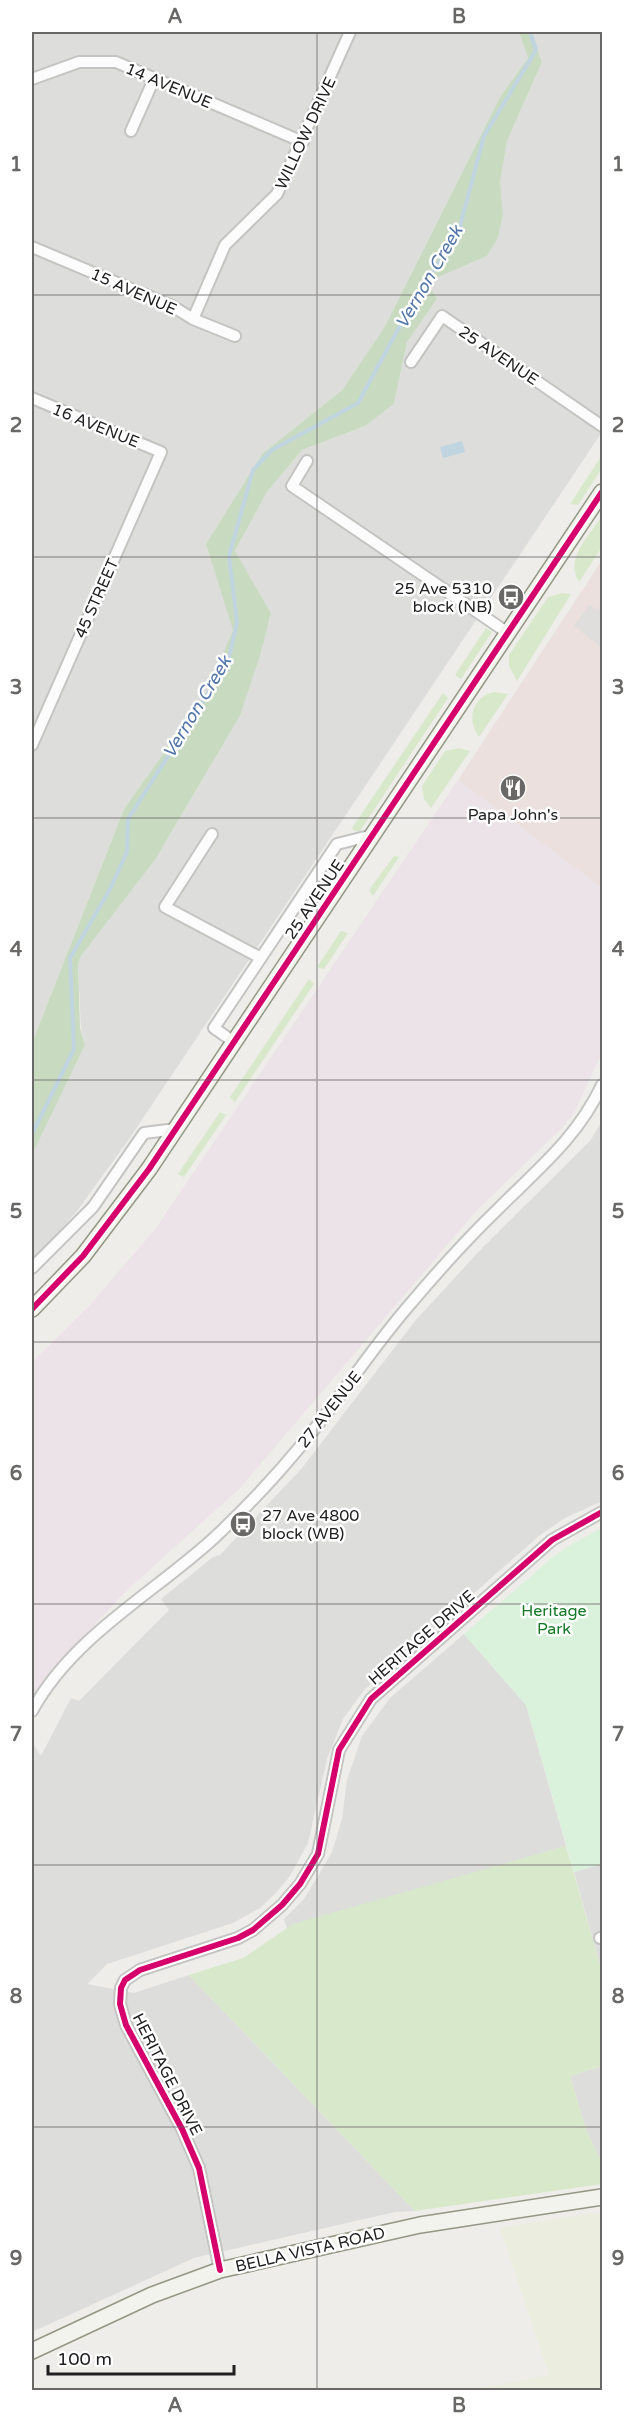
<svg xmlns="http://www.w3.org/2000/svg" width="634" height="2422" viewBox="0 0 634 2422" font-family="'Varela Round',sans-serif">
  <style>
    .residential { fill: #dddddb }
    .commercial { fill: #ebe0dd }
    .industrial { fill: #ebe3e7 }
    .farmland { fill: #ebedde }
    .grass { fill: #d8e9cb }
    .forest { fill: #c8dbc1 }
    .park { fill: #daf2dc }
    .parking { fill: #dfdedd }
    .water { fill: #c0d5df }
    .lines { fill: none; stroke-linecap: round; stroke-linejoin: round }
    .stream { stroke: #c0d5df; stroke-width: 4 }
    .street-casing { stroke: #c4c4c2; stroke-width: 14 }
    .secondary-casing { stroke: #949783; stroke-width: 18 }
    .street { stroke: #fcfcfc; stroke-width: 10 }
    .secondary { stroke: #f2f3ed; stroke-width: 15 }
    .cycleway-casing { stroke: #fff; stroke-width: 10 }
    .cycleway { stroke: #d6006c; stroke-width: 6 }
    .grid { fill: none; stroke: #696867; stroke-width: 1.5; stroke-opacity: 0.55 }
    .labels { text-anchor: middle; stroke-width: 5; stroke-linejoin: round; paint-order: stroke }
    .street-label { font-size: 16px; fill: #212121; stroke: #fff }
    .poi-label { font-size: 16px; fill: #212121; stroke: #fff; text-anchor: end }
    .park-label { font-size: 16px; fill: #147927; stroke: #fff }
    .water-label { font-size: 18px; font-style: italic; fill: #5376aa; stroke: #fff }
    .neatline { fill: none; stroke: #696867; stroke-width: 2 }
    .grid-label { font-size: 20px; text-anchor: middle; font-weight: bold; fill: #696867 }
  </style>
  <rect width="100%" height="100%" fill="#eeedea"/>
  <!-- residential -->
  <path class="residential" d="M32,32H519L528,58L500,97L384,328L342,390L262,454L206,544L234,630L207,692L124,809L32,1043Z
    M531,32H602V432L127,1142L77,1211L32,1262V1155L85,1045L81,1028L78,964L81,956L155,860L183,813L240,716L261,653L271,613L235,551L267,492L302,450L365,426L394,404L407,342L437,299L426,282L487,256L498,238L503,214L500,182L507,141L542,62Z
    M602,1121V1501L565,1518L540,1535L364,1690L343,1719L327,1759L308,1843L290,1876L276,1893L260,1908L233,1923L107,1964L87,1984L134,1993L189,1975L415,2211L395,2212L194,2258L32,2332V1742L41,1756L71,1698L79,1701L169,1610L161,1599L213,1557L220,1555L302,1468L415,1321L483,1247L590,1141Z
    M464,1634L526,1705L566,1846L287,1928L284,1919L304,1899L332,1852L342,1819L347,1780L362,1736L390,1698Z
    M602,1864V1972L574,1872Z
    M602,2066V2163L586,2130L570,2076Z"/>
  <!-- commercial -->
  <path class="commercial" d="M602,560V888L458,780Z"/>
  <!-- industrial -->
  <path class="industrial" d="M458,780L602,888V1053L574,1113L562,1128L477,1210L239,1489L124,1593L44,1680L32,1704V1362L90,1305L156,1228Z"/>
  <!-- farmland -->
  <path class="farmland" d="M602,2212V2390H472L549,2375L500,2228Z"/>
  <!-- grass -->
  <path class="grass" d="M602,455V468L578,505L570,504Z
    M602,516V547L579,582C564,559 590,535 602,516Z
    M562,593L571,594L517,681L509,666V655L548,597Z
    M486,628L492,632L461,679L455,675Z
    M494,692L508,694L479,737C466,720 472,697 494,692Z
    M443,693L448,698L360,831H354L352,828Z
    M459,748L470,751L431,808L424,799L422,786L445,751Z
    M394,856L399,857L373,896L369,890Z
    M341,931L348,933L324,969L317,967Z
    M309,979L314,984L235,1102L230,1097Z
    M220,1112L226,1115L184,1177L178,1174Z
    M566,1846L602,1972V2066L570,2076L586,2130L602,2163V2184L415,2211L189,1975L243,1958L293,1924Z"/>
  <!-- forest -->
  <path class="forest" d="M519,32H531L542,62L507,141L500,182L503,214L498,238L487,256L427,282L437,299L407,342L394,404L365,426L302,450L267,492L235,551L271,613L261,653L240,716L155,860L81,956L78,964L80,1028L85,1045L32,1155V1043L124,809L207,692L233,630L206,544L262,454L342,390L384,328L500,97L528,58Z"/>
  <!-- park -->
  <path class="park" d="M602,1528V1864L574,1872L526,1705L464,1634L553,1557L568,1546Z"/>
  <!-- parking -->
  <path class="parking" d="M602,602V648L574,626L589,605L598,610Z"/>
  <!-- water -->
  <path class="water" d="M462,441L465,452L443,458L440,447Z"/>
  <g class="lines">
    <!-- stream -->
    <path class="stream" d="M32,1134L74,1049L70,958L110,889L127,852L128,819L228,662L237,622L229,556L253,470L272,450L358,403L408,311L459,230L484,136L536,50L530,32"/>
    <defs>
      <path id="street" d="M32,79L79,62H116L303,142
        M131,131L154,79
        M32,247L172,306L193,319L235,336
        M193,319L225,245L277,194L350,32
        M411,362L442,316L602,426
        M32,398L161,452L32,745
        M307,461L292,486L508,633
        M212,834L165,907L261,958
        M234,1042L214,1028L337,844L373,835
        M32,1268L93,1207L144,1133L176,1129
        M32,1711C73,1636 153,1594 214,1538C246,1508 277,1475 304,1442C342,1396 373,1346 412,1302C439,1270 468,1238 498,1209C539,1168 577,1138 602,1085
        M600,1938H602
        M220,2270L199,2168L182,2129L126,2025L120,2004L121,1988L125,1980L140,1970L238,1938L253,1930L282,1905L300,1884L318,1854L339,1750L371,1699L552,1540L602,1512"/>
      <path id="secondary" d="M32,1309L83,1256L149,1169L602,492
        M32,2351L152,2295L220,2270L420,2225L602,2197"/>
    </defs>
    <!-- street casing -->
    <use href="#street" class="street-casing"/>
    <!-- secondary casing -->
    <use href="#secondary" class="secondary-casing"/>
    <!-- street -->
    <use href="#street" class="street"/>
    <!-- secondary -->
    <use href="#secondary" class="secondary"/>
    <defs>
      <path id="cycleway" d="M32,1309L83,1256L149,1169L602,492
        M220,2270L199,2168L182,2129L126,2025L120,2004L121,1988L125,1980L140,1970L238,1938L253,1930L282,1905L300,1884L318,1854L339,1750L371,1699L552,1540L602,1512"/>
    </defs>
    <!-- cycleway casing -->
    <use href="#cycleway" class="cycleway-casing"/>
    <!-- cycleway -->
    <use href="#cycleway" class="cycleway"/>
  </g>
  <!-- grid -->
  <path class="grid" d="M317,32V2390M32,295H602M32,557H602M32,818H602M32,1080H602M32,1342H602M32,1604H602M32,1865H602M32,2127H602"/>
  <!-- icons -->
  <defs>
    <symbol id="bus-disc" viewBox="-11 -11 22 22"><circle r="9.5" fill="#696867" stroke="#fff"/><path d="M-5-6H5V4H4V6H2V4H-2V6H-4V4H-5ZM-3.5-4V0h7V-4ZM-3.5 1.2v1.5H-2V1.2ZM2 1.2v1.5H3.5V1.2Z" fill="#fff"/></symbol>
    <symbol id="restaurant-disc" viewBox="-11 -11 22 22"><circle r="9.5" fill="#696867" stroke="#fff"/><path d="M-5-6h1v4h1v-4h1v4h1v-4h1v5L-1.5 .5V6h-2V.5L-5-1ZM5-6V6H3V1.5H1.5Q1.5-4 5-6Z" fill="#fff"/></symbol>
  </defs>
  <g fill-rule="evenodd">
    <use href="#bus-disc" x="496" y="582" width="30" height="30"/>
    <use href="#restaurant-disc" x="498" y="773" width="30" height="30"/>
    <use href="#bus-disc" x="228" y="1509" width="30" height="30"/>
  </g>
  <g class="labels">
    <!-- street labels -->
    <g class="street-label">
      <text transform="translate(169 85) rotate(23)" y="6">14 AVENUE</text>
      <text transform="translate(305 133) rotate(-65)" y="6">WILLOW DRIVE</text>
      <text transform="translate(134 291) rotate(24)" y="6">15 AVENUE</text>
      <text transform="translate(499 355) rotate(34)" y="6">25 AVENUE</text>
      <text transform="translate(96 425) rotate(22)" y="6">16 AVENUE</text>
      <text transform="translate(96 598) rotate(-66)" y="6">45 STREET</text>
      <text transform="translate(314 899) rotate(-56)" y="6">25 AVENUE</text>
      <text transform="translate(329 1409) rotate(-52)" y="6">27 AVENUE</text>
      <text transform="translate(421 1637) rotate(-41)" y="6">HERITAGE DRIVE</text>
      <text transform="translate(168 2074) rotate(63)" y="6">HERITAGE DRIVE</text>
      <text transform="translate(310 2249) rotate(-13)" y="6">BELLA VISTA ROAD</text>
    </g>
    <!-- poi labels -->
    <g class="poi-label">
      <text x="492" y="594">25 Ave 5310<tspan x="492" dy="18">block (NB)</tspan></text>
      <text x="513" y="820" text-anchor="middle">Papa John's</text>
      <text x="262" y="1521" text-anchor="start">27 Ave 4800<tspan x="262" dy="18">block (WB)</tspan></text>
    </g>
    <!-- park labels -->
    <g class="park-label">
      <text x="554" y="1616">Heritage<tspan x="554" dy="18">Park</tspan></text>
    </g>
    <!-- water labels -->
    <g class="water-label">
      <text transform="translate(429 277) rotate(-60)" y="6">Vernon Creek</text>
      <text transform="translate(197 707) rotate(-59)" y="6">Vernon Creek</text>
    </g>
  </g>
  <!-- border -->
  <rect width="634" height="2422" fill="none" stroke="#ffffff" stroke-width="66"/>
  <!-- scale -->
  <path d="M48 2365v9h186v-9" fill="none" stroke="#212121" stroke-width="3"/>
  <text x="57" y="2365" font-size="18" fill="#212121" stroke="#ffffff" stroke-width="4.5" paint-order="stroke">100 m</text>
  <rect x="33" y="33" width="568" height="2356" class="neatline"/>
  <g class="grid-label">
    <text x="175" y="23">A</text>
    <text x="459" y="23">B</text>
    <text x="16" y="171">1</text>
    <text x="618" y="171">1</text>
    <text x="16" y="432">2</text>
    <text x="618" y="432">2</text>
    <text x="16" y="694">3</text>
    <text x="618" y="694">3</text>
    <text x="16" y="956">4</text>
    <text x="618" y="956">4</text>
    <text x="16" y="1218">5</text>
    <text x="618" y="1218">5</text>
    <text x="16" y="1480">6</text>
    <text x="618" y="1480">6</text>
    <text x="16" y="1741">7</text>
    <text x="618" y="1741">7</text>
    <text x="16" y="2003">8</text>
    <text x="618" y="2003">8</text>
    <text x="16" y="2265">9</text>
    <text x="618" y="2265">9</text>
    <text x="175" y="2412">A</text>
    <text x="459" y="2412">B</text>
  </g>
</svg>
